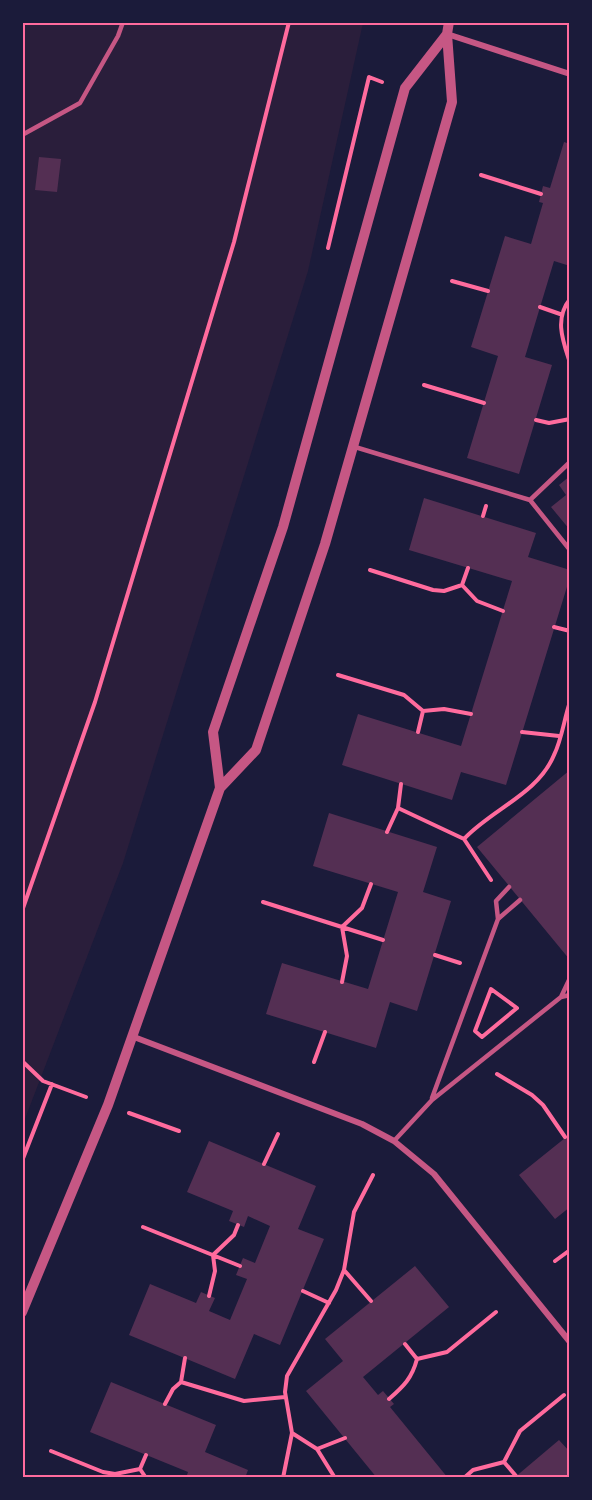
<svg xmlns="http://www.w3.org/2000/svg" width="592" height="1500" viewBox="0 0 592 1500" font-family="'IBM Plex Sans',sans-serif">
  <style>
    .green { fill: #2a1e3b }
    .building { fill: #542f53 }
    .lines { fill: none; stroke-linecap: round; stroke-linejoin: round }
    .path { stroke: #ff6b9d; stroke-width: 4 }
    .service { stroke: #c65784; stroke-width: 4.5 }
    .minor { stroke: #c65784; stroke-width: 6 }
    .tertiary { stroke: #c65784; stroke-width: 10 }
    .neatline { fill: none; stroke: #ff6b9d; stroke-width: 2 }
  </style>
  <rect width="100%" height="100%" fill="#1b1b3a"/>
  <!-- green -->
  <path class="green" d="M23,23H363L308,271L123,863L23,1124Z"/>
  <!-- building -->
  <path class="building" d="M564,142L570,144V266L554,261L525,357L552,365L519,474L467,458L498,356L471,347L505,236L531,244L543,203L539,202L543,186L550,188Z
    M39,157L61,159L57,192L35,190Z
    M570,476V530L551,507L566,495L559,485Z
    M424,498L536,533L528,557L570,570V577L506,785L461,772L452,800L342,765L358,714L461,746L512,581L409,550Z
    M570,770V960L477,847Z
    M329,813L437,847L423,892L451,901L417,1011L390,1002L376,1048L266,1014L282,963L368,989L398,892L313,866Z
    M570,1134V1207L555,1219L519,1175Z
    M209,1141L316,1186L298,1229L324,1239L280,1345L254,1334L235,1379L129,1335L150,1284L196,1303L201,1292L215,1298L209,1311L230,1320L247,1279L236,1275L243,1258L255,1263L270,1226L248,1216L244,1227L229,1221L233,1211L187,1192Z
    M415,1266L449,1307L363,1377L378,1395L383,1391L394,1404L390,1407L448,1478H377L306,1391L343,1361L325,1339Z
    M111,1382L216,1425L205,1452L248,1470L245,1478H186L188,1472L90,1432Z
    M559,1440L570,1452V1478H514Z"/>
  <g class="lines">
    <!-- path -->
    <path class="path" d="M481,175L541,194
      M328,248L369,77L382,82
      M452,281L488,291
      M570,299C554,319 563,341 570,363
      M540,307L560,314
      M424,385L484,403
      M536,420L549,423L570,419
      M483,516L486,506
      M370,570L433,590L444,591L462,585L477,601L503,611
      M462,585L468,568
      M554,627L570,631
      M338,675L404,695L423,711L444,709L471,714
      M418,732L423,711
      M522,732L559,736
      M398,808L464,839L491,880
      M387,832L398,808L401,784
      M464,839C492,809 538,794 554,755C562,739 564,719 570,702
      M263,902L383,940
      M22,911L95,702L234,242L289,22
      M435,955L460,963
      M342,982L347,956L342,927L362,908L371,884
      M491,989L517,1008L482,1037L475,1031Z
      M22,1061L43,1081L86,1097
      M314,1062L325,1032
      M497,1074L532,1095L543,1105L565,1137
      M129,1113L179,1131
      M22,1161L52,1084
      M264,1164L278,1134
      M143,1227L240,1266
      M555,1261L570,1250
      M344,1270L371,1301
      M303,1291L329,1303
      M209,1296L215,1271L213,1255L234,1235L238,1225
      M405,1344L417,1359
      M181,1382L244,1401L285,1397
      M389,1399C404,1386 412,1378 417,1359L447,1352L496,1312
      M165,1404L173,1389L181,1382L185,1358
      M292,1433L317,1449L335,1478
      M317,1449L345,1438
      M51,1451L103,1472L115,1474L140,1469L146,1478
      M504,1462L516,1476
      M140,1469L146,1455
      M283,1478L292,1433L285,1392L287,1376L336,1290L344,1270L354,1212L373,1175
      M464,1478L473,1470L504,1462L520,1431L564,1395"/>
    <!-- service -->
    <path class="service" d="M22,135L80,103L118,36L123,22
      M355,447L530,500L570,550
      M530,500L570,462
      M509,887L496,901L498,919L520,900
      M570,978L561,997L570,995
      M432,1098L498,919
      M394,1141L432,1100L561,997"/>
    <!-- minor -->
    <path class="minor" d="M447,34L570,74
      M134,1037L362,1124L394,1141L434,1174L570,1342"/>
    <!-- tertiary -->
    <path class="tertiary" d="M220,788L213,732L283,527L405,88L447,34
      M22,1312L108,1105L220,788L256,750L325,544L452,102L447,34L449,22"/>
  </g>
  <!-- border -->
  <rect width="592" height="1500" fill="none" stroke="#1b1b3a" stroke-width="48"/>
  <rect x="24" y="24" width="544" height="1452" class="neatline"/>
</svg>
